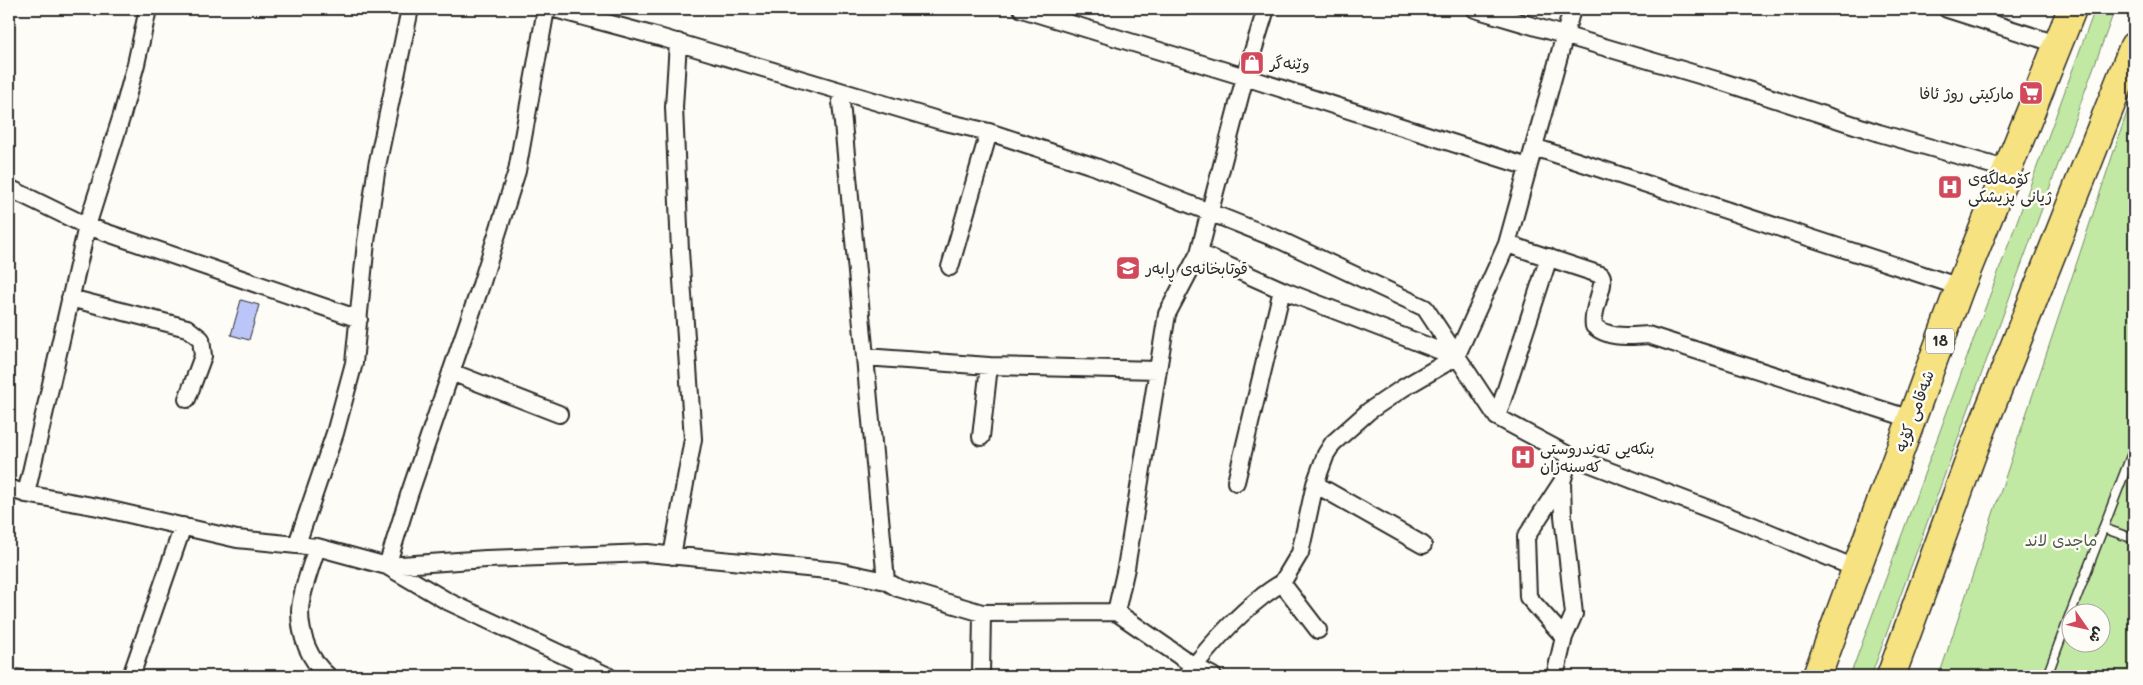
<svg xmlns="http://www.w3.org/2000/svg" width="2143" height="685" viewBox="0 0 2143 685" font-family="Mali,'Playpen Sans Arabic',sans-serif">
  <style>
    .green { fill: #c2e9a4; stroke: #768a68; fill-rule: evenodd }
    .building { fill: #bcc5f7; stroke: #2b2b2b }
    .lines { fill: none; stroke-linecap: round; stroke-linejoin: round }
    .lane-casing { stroke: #2b2b2b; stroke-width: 11 }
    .street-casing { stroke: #2b2b2b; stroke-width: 20 }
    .highway-casing { stroke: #2b2b2b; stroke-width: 31 }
    .lane { stroke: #fdfcf7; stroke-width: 8 }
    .street { stroke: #fdfcf7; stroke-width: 16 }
    .highway { stroke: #f6e281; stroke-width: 28 }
    .labels { text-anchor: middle; stroke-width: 5; stroke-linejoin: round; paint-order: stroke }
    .shield { fill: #fdfcf7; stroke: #6a6a68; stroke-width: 1 }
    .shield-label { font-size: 15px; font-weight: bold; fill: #2b2b2b }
    .poi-label { font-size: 16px; fill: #2b2b2b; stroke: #fdfcf7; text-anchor: start }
    .street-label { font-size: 16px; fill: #2b2b2b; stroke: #fdfcf7 }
    .park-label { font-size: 16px; fill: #515a49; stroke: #fdfcf7 }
  </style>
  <rect width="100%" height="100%" fill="#fdfcf7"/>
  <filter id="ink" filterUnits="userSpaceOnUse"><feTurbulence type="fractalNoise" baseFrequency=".02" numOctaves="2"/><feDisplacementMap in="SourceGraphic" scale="10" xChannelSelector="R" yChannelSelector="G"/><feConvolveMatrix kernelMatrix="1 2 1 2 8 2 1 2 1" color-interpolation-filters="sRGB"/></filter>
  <g filter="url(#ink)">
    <!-- green -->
    <path class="green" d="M2095,9H2115L1871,676H1850Z
      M2134,91V676H1939ZM2070,612H2100V642H2070Z"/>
    <!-- building -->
    <path class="building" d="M241,300L259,305L249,340L231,335Z"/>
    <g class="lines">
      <defs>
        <path id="lane" d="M2103,528L2134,539
          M2071,612L2134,448
          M9,673L36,676
          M2047,676L2070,614"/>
        <path id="street" d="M546,9L517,171L481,285L409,495L387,566L447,601L608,676
          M555,9L659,37L941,121L989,132L1096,167L1282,241L1425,308L1497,417L1570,456L1751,525L1855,568
          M1022,9L1245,77L1528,167
          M1475,9L1723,82L1879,133L2006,169
          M1947,9L2057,44
          M840,91L886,581
          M1534,147L1960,287
          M9,188L87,226L359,319
          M1507,244L1601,275C1607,284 1591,309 1594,326C1609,339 1628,336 1648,335L1911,419
          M1199,253L1282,290L1456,357
          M950,267L989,132
          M70,298L187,328L201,339L203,356L187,399
          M865,357L989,366L1158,370
          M451,372L559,414
          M1497,417L1549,257
          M981,437L989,366
          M1236,482L1282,290
          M1562,482L1526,537L1528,597L1564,637
          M1315,484L1423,545
          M9,488L26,494L98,507L237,539L317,547L387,566L486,559L647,553L838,571L886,581L898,588L982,613L1116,612L1194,666L1213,676
          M26,494L87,226L122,115L136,64L148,9
          M297,544L335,433L354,363L366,242L377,166L410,9
          M317,547C312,564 300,595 300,611C300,636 309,660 328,676
          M672,556L693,439L680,251L674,107L678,42
          M1116,612L1126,568L1167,314L1199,253L1245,77L1266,9
          M1318,630L1282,583L1300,553L1315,484L1326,454L1333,443L1369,411L1403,388L1456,357L1507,244L1572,9
          M131,676L183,526
          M981,676L982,613
          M1187,676C1209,645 1249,602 1282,583
          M1555,676L1564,637L1574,614L1563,516L1562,482L1570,456"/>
        <path id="highway" d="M1817,676L1960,287L2072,9
          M1891,676L1973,451L2134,46"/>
      </defs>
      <!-- lane casing -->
      <use href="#lane" class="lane-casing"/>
      <!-- street casing -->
      <use href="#street" class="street-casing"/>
      <!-- highway casing -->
      <use href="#highway" class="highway-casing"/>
      <!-- lane -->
      <use href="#lane" class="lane"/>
      <!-- street -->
      <use href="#street" class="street"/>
      <!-- highway -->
      <use href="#highway" class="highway"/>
    </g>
  </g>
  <!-- icons -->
  <defs>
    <symbol id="shop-square" viewBox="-11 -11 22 22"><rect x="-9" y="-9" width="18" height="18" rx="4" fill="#d1495b" stroke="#fdfcf7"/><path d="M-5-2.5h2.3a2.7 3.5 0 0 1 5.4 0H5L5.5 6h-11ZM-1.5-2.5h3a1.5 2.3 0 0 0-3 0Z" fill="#fff"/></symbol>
    <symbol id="supermarket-square" viewBox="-11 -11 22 22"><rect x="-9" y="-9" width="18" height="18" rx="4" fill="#d1495b" stroke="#fdfcf7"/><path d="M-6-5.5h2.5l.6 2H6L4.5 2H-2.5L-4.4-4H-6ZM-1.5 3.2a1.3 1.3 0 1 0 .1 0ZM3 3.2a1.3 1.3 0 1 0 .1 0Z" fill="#fff"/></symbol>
    <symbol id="hospital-square" viewBox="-11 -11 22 22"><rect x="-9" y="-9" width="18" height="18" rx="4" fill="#d1495b" stroke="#fdfcf7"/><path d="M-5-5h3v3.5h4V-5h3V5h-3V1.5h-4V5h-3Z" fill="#fff"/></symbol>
    <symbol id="school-square" viewBox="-11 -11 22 22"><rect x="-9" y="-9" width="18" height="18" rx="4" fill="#d1495b" stroke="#fdfcf7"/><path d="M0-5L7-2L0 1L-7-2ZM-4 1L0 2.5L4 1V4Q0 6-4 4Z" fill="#fff"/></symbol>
  </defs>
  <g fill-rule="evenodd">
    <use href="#shop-square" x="1238" y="49" width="28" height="28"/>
    <use href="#supermarket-square" x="2017" y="79" width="28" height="28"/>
    <use href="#hospital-square" x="1936" y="173" width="28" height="28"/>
    <use href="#school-square" x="1114" y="254" width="28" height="28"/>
    <use href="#hospital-square" x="1509" y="443" width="28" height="28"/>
  </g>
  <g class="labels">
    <!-- shield labels -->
    <rect class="shield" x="1926" y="328.5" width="28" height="25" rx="4"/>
    <g class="shield-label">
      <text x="1940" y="346">18</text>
    </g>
    <!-- poi labels -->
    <g class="poi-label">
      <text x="1270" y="69">وێنەگر</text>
      <text x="2014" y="99" text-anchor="end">ماركيتى روژ ئافا</text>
      <text x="1968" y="184">کۆمەلگەی<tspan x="1968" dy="18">ژیانی پزیشکی</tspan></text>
      <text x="1146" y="274">قوتابخانەی ڕابەر</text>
      <text x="1540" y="454">بنکەیی تەندروستی<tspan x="1540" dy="18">کەسنەزان</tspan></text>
    </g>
    <!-- street labels -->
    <g class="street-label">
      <text transform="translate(1914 411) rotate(-70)" y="6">شەقامی کۆیە</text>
    </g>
    <!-- park labels -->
    <g class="park-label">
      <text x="2061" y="546">ماجدی لاند</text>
    </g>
  </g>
  <!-- margin -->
  <rect width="2143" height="685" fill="none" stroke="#fdfcf7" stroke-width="30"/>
  <rect x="15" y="15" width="2113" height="655" fill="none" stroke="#2b2b2b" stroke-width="2" filter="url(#ink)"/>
  <!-- north arrow -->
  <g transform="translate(2086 628) rotate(124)"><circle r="24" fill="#fdfcf7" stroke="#a9a8a5"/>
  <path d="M0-4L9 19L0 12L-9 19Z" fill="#d1495b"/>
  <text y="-8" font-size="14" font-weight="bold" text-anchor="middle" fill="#2b2b2b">ش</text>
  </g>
</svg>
